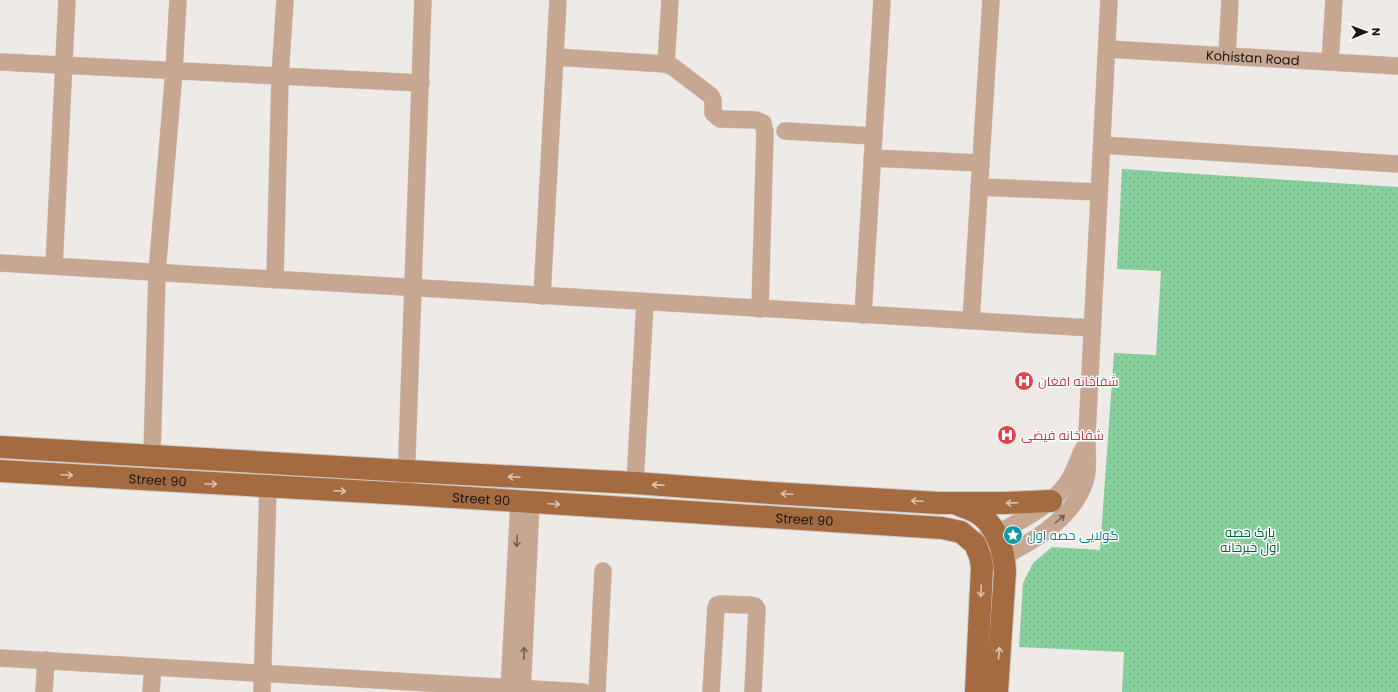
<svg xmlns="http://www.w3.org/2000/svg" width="1398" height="692" viewBox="0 0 1398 692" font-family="Poppins,Cairo,sans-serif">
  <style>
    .green { fill: url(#green-dots) }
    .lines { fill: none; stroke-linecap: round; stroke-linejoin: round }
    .minor-casing { stroke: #ccc9c6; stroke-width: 18 }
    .major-casing { stroke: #ccc9c6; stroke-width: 24 }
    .minor { stroke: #c7a791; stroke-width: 17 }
    .major { stroke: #a46b41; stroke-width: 22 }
    .oneway { stroke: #dbc4b3 }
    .oneway2 { stroke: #706054 }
    .labels { text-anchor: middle; stroke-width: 3; stroke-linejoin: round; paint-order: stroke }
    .street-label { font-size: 13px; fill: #191817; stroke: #fff }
    .health-label { font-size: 13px; fill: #be3a42; stroke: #fff; text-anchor: start }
    .park-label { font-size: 13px; fill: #016333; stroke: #fff }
    .culture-label { font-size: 13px; fill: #0d838f; stroke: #fff; text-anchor: start }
  </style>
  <defs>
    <pattern id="green-dots" width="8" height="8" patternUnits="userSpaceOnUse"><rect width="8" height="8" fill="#88cf9e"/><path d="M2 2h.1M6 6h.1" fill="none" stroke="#75b187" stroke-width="1.8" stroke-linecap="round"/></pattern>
  </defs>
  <rect width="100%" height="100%" fill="#eeebe7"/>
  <!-- green -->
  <path class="green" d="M1122,169L1398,187V692H1122L1124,652L1019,647L1023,583L1033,563L1052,547L1100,550L1114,353L1156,355L1161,271L1117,269Z"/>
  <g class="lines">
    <defs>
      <g id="minor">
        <path id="s1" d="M1107,49L1398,66"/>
        <path d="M1227,56L1230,0"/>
        <path d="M555,57L666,64L673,67L711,96L713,100V113L720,119L756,120L763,123L765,132L760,309"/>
        <path d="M0,62L421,83"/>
        <path d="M1330,62L1334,0"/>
        <path d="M666,64L670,0"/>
        <path d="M785,131L874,136"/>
        <path d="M1102,145L1398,164"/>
        <path d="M872,158L981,163"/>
        <path d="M979,187L1099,192"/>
        <path d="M0,263L1092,328"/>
        <path d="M54,266L67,0"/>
        <path d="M275,280L280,77L285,0"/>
        <path d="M542,296L558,0"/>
        <path d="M863,315L882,0"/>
        <path d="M971,321L991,0"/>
        <path d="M152,456L157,272L174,71L178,0"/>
        <path d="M635,483L645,302"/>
        <path d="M406,484L423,0"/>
        <path d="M975,544C1003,530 1046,511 1065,486C1074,475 1077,460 1084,448"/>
        <path d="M982,567C1019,549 1072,524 1085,481C1089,469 1087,457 1087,445C1086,434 1088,424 1088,414L1109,0"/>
        <path d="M0,658L583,692"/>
        <path d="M44,692L46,660"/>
        <path d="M151,692L153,667"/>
        <path d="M262,692L268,487"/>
        <path d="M509,692L519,502"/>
        <path d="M522,692L531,503"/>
        <path d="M597,692L603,571"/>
        <path d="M711,692L716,608L717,605L720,604L750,605L755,606L757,609L753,692"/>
      </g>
      <g id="major">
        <path d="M0,447L407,471L635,483L771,493L939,503H1005L1051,501"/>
        <path id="s2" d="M0,471L406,494L942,528L961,532L975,544L980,556L982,567L976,692"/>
        <path d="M959,505C965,507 973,510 979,514C997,526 1004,551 1005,571L997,692"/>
      </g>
    </defs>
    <!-- minor casing -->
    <use href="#minor" class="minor-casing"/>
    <!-- major casing -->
    <use href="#major" class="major-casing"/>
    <!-- minor -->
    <use href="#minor" class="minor"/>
    <!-- major -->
    <use href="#major" class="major"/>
  </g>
  <!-- one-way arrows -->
  <defs><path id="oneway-shaft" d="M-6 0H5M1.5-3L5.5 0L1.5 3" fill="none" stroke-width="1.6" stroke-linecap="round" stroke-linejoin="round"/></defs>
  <g class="oneway">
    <use href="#oneway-shaft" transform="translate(67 475) rotate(3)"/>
    <use href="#oneway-shaft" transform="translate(514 477) rotate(-177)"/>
    <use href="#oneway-shaft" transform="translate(211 484) rotate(3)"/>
    <use href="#oneway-shaft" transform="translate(658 485) rotate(-176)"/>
    <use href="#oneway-shaft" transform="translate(340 491) rotate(3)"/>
    <use href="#oneway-shaft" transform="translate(787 494) rotate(-177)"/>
    <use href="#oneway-shaft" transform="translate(917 501) rotate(-177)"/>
    <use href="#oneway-shaft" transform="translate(1012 503) rotate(178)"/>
    <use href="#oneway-shaft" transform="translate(554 504) rotate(3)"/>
    <use href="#oneway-shaft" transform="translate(981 591) rotate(93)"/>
    <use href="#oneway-shaft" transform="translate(999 653) rotate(-86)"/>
  </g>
  <g class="oneway2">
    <use href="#oneway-shaft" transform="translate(1060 519) rotate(-40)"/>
    <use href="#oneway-shaft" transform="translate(517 541) rotate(93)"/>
    <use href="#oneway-shaft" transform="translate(524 653) rotate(-87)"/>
  </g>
  <!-- icons -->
  <defs>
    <symbol id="hospital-disc" viewBox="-11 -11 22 22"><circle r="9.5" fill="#e0444e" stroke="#fff"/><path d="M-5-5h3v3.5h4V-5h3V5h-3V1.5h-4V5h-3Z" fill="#fff"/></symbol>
    <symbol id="sight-disc" viewBox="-11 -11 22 22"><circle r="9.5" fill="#0f9aa8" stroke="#fff"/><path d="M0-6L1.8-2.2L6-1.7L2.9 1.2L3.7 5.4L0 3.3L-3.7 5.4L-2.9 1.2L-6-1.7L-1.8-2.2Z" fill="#fff"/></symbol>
  </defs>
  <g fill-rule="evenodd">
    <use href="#hospital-disc" x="1013" y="370" width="22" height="22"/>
    <use href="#hospital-disc" x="996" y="424" width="22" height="22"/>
    <use href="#sight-disc" x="1002" y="524" width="22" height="22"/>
  </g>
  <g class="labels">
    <!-- street labels -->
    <g class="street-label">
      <text dy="5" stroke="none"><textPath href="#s1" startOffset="146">Kohistan Road</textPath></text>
      <text dy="5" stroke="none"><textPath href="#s2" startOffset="158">Street 90</textPath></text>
      <text dy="5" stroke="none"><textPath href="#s2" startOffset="482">Street 90</textPath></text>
      <text dy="5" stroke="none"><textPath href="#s2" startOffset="806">Street 90</textPath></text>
    </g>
    <!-- health labels -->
    <g class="health-label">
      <text x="1038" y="386">شفاخانه افغان</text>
      <text x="1021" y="440">شفاخانه فیضی</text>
    </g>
    <!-- park labels -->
    <g class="park-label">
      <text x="1250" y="537">پارک حصه<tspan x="1250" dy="15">اول خیرخانه</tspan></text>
    </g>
    <!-- culture labels -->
    <g class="culture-label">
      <text x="1027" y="540">گولایی حصه اول</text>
    </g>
  </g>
  <!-- north arrow -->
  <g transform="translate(1366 32) rotate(89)" stroke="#ffffff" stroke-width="3" paint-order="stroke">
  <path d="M0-3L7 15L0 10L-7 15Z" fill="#191817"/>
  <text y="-6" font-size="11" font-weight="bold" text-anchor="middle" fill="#191817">N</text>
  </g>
</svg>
